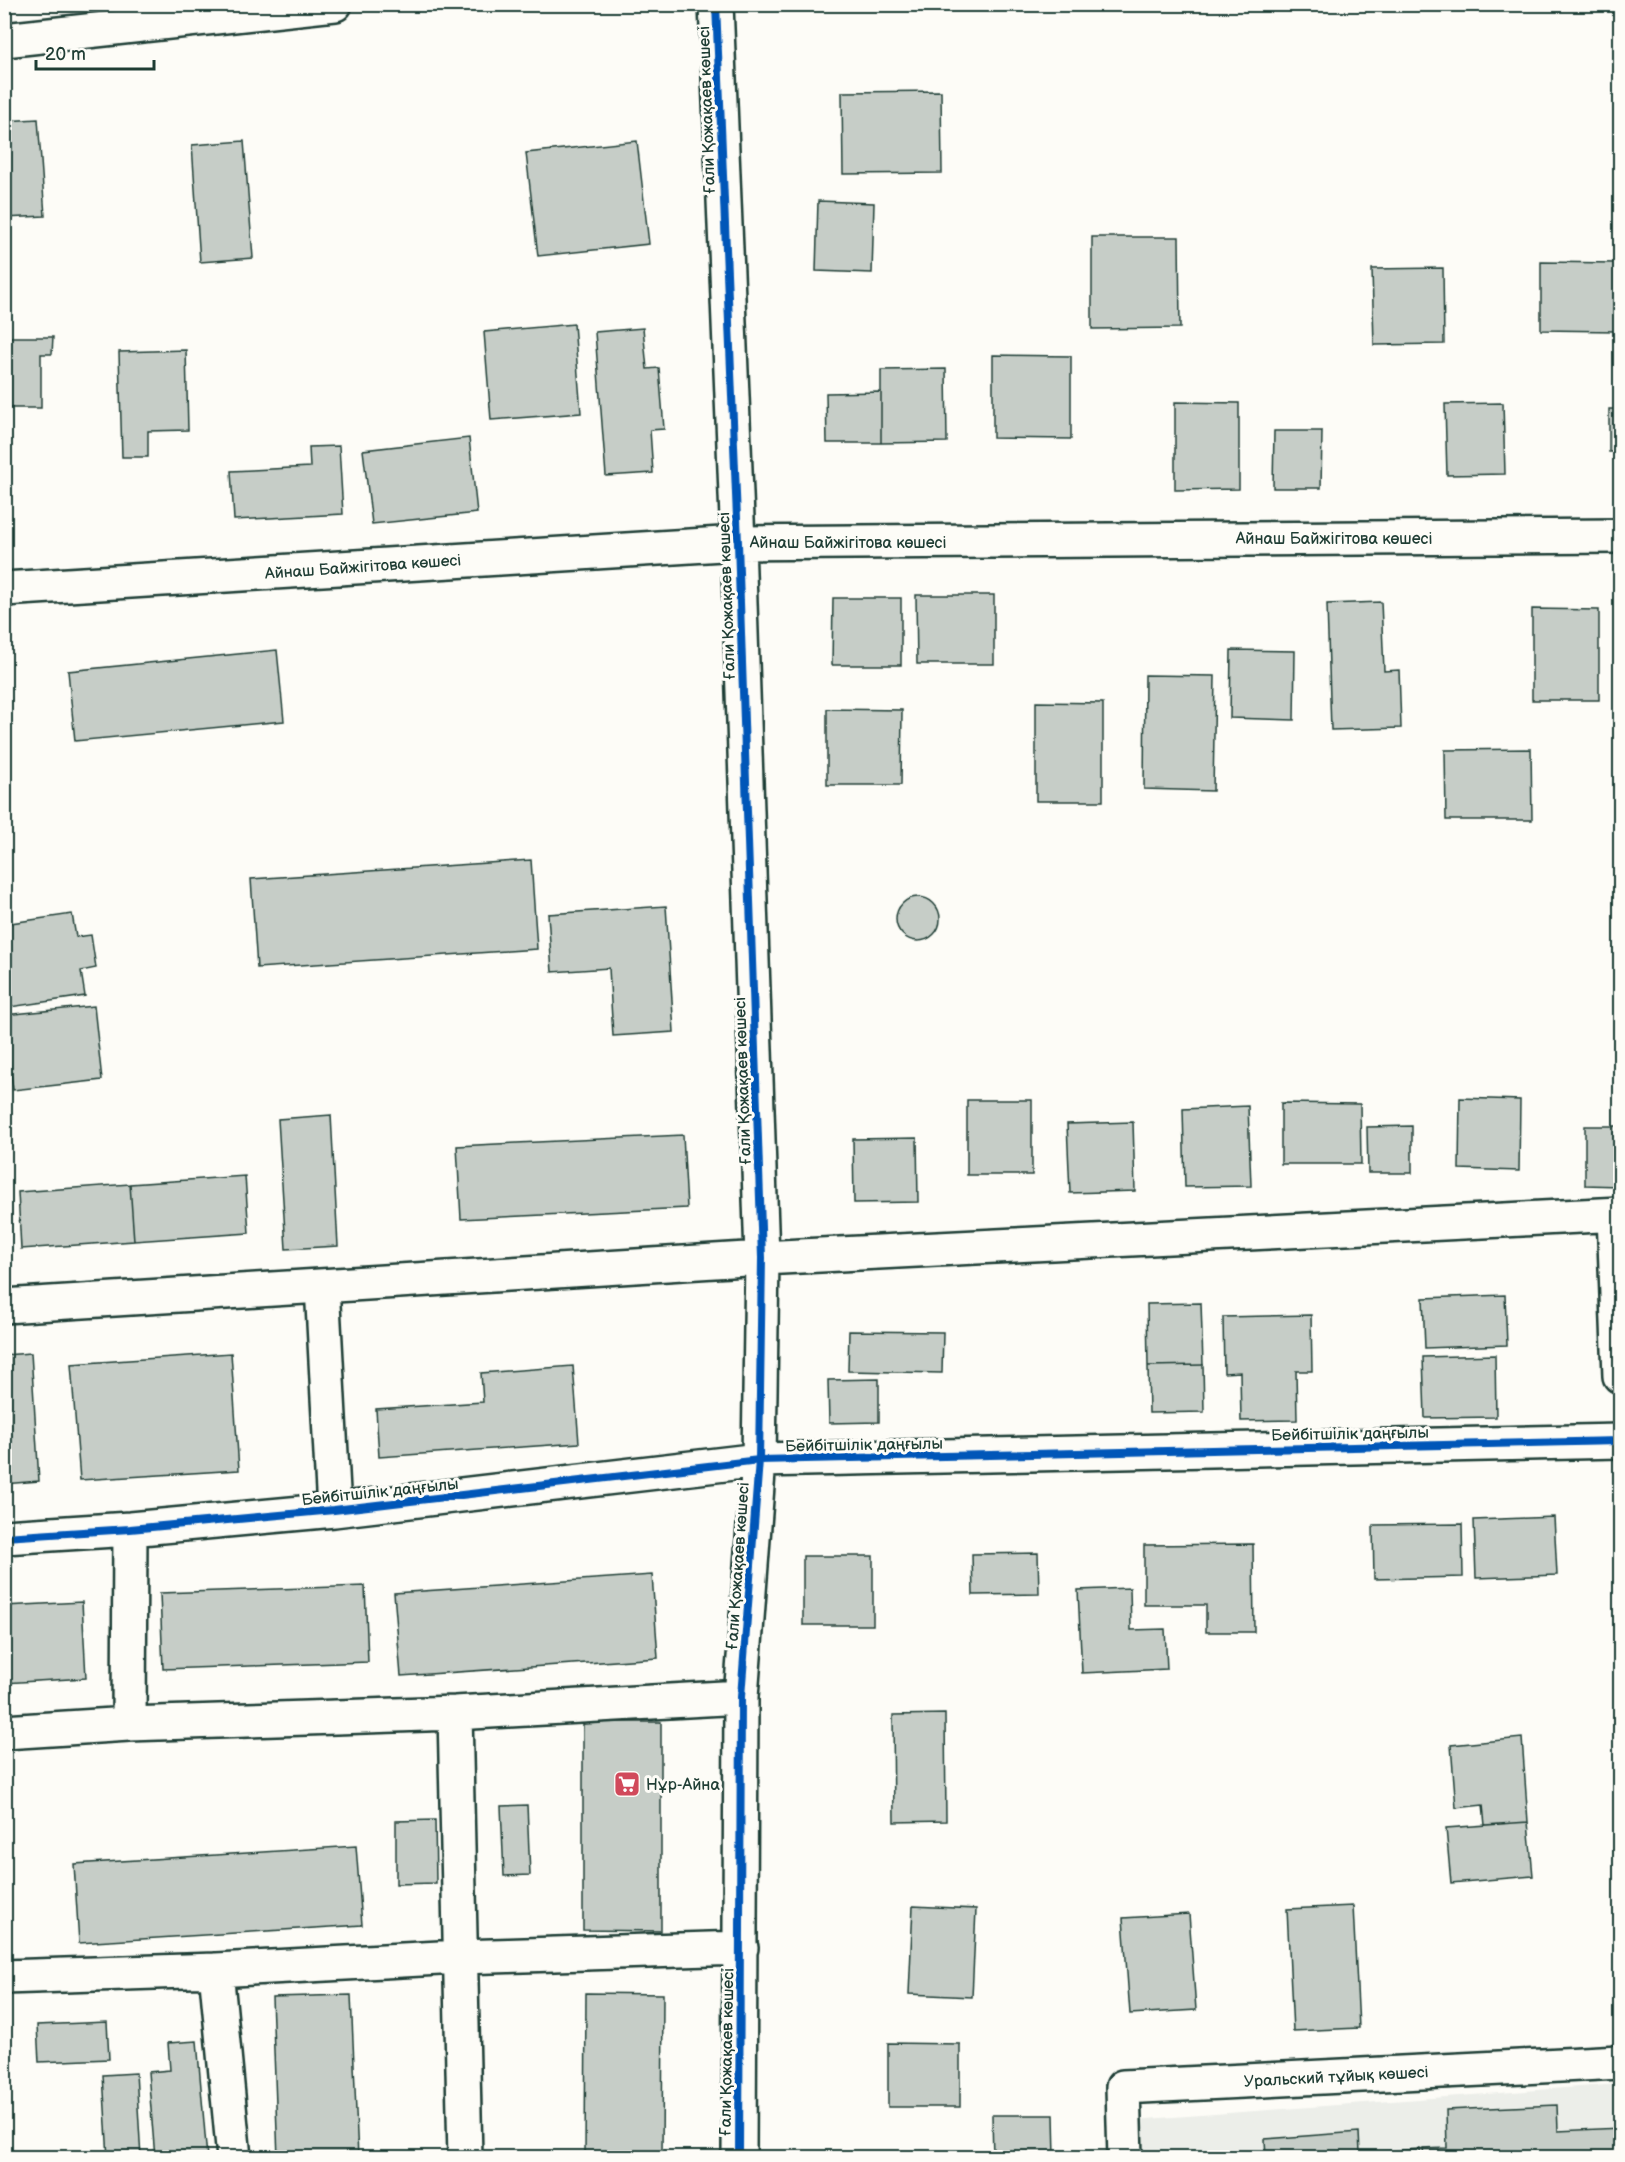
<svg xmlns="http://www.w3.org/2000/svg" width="1625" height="2162" viewBox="0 0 1625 2162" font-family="'Balsamiq Sans',sans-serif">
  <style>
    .built { fill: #eceee9 }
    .building { fill: #c6cdc7; stroke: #1f3d34; stroke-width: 1.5 }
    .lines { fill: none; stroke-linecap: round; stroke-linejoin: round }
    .minor-casing { stroke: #1f3d34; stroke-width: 38 }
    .minor { stroke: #fdfcf7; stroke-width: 33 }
    .cycleway-casing { stroke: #fdfcf7; stroke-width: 11 }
    .cycleway { stroke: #0057b8; stroke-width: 8 }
    .labels { text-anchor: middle; stroke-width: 6; stroke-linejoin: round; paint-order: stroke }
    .street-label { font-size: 16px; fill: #1f3d34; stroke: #fdfcf7 }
    .poi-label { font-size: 16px; fill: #1f3d34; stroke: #fdfcf7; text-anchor: start }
  </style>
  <rect width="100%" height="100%" fill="#fdfcf7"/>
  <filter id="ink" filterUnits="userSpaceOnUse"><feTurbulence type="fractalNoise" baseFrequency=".0167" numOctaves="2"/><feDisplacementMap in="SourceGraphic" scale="12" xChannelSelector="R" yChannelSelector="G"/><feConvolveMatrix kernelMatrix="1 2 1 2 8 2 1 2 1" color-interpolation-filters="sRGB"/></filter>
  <g filter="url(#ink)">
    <!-- built -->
    <path class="built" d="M1620,2084V2157H1135L1133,2120Z"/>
    <!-- building -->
    <path class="building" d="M941,91L942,173L843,174L842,92Z
      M38,119L45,216L4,218V121Z
      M244,141L253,258L200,262L192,145Z
      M637,141L649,244L538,256L526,153Z
      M818,201L874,203L872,273L816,271Z
      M1092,237H1179L1180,328L1092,329Z
      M1541,262L1616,263V331L1541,330Z
      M1443,268L1444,344L1374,345L1372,269Z
      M574,324L581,413L491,420L484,332Z
      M643,328L647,369L659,368L664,429L650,430L653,473L606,476L595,332Z
      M4,337H53L52,354H41V408H4Z
      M186,350L188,430L148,431V457H122L119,352Z
      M993,355L1071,356V439L993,438Z
      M946,369L947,442L881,443V370Z
      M881,392V443H827L826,393Z
      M1175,402L1239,403V489L1175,490Z
      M1503,403L1505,474L1447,475L1445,404Z
      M1609,409H1620V452H1609Z
      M1274,431H1322L1321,488H1273Z
      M469,438L477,513L372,524L363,450Z
      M339,446L343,514L234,520L231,471L310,467L309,447Z
      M916,595H994V664H917Z
      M833,598H901V665H832Z
      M1381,602L1384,671L1399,670L1401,728L1331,730L1327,604Z
      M1532,609L1599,610V700H1532Z
      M277,650L284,721L75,741L68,671Z
      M1231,650L1295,651L1294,720L1230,718Z
      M1145,675L1215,676L1213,791L1144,789Z
      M1036,702L1103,703V801H1036Z
      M827,709L902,710L901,785H827Z
      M1531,749L1532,820H1446L1445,750Z
      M531,860L537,949L257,968L251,879Z
      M896 919a22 22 0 1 1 44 0a22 22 0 1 1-44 0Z
      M666,906L674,1032L613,1036L609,968L552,972L548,914Z
      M72,914L76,937L91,935L96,968L81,971L85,996L10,1007L4,965V924Z
      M94,1006L102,1080L13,1090L4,1015Z
      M1460,1098L1520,1100L1519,1171L1459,1169Z
      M967,1100H1032V1175H967Z
      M1281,1103L1360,1104L1361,1164H1281Z
      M1248,1106L1251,1186L1185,1187L1183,1109Z
      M331,1115L338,1246L286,1249L278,1119Z
      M1133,1122L1135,1191L1070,1193L1067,1124Z
      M1412,1126V1173H1368L1367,1127Z
      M1585,1126H1620V1186L1585,1185Z
      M683,1135L687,1208L461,1219L457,1146Z
      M917,1138L918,1202L854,1203L853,1139Z
      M245,1176L249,1233L134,1241L130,1184Z
      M130,1184L134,1241L21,1249L18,1192Z
      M1505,1295L1507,1345L1425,1348L1423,1298Z
      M1201,1303L1203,1365L1148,1366L1147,1304Z
      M1311,1315L1312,1371H1296L1297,1420L1241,1421L1240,1372L1224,1373L1223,1317Z
      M849,1331L943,1332L942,1373L848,1371Z
      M31,1353L39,1481L4,1484V1355Z
      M231,1353L239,1470L80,1480L71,1364Z
      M1495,1355L1496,1417L1425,1418L1423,1357Z
      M1203,1365L1204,1412L1149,1413L1148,1366Z
      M573,1366L579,1443L379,1457L376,1409L483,1402L481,1373Z
      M879,1379V1422L829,1423L828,1380Z
      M1554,1517L1557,1575L1476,1578L1474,1520Z
      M1462,1524L1463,1577L1374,1579L1373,1525Z
      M1253,1544L1254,1632H1206V1605H1144V1545Z
      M1038,1553L1039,1594L973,1595L972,1554Z
      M803,1556H873V1625H803Z
      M652,1575L658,1658L401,1676L394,1593Z
      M365,1586L368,1662L163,1669L160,1593Z
      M1130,1588L1131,1630L1165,1629L1167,1669L1082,1673L1078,1590Z
      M82,1602L86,1678L4,1683V1606Z
      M945,1714L946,1821L894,1822L893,1715Z
      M583,1722H661V1931L583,1930Z
      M1522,1738L1528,1822L1485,1825L1483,1805L1456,1808L1451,1745Z
      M527,1805L530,1875L504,1876L501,1806Z
      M435,1820L436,1883L396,1884V1821Z
      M1528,1822L1533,1876L1451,1883L1446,1828Z
      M356,1846L362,1925L79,1943L74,1864Z
      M913,1906L976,1909L972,1997L909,1994Z
      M1353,1906L1359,2028L1293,2031L1287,1909Z
      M1189,1914L1196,2010L1130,2014L1123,1918Z
      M586,1993L663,1994L662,2158H585Z
      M351,1995L358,2158H278L272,1997Z
      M107,2022L109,2059L39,2062L37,2025Z
      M197,2041L207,2158H155L148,2072L170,2070L168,2043Z
      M888,2043L960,2044V2107H888Z
      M136,2073L141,2158H108L103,2075Z
      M1557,2105L1558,2131L1620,2128V2158H1424L1423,2149L1447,2148L1446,2110Z
      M992,2115H1054L1055,2158H993Z
      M1359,2132L1360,2153L1420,2149L1421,2158H1266L1265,2139Z"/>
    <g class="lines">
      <defs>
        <path id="minor" d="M716,4L738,543L762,1258L759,1460L741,1697L739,2158
          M4,40L335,4
          M4,589L738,543L1620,536
          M1614,1214L1620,1376
          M322,1286L334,1510
          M4,1306L762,1258L1620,1214
          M130,1529L129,1724L455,1713L741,1697
          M4,1537L130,1529L334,1510L759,1460L1620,1441
          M455,1713L465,2158
          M4,1732L129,1724
          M216,1970L234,2158
          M4,1977L216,1970L459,1957L741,1948
          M1125,2158L1123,2087L1620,2062"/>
      </defs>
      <!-- minor casing -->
      <use href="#minor" class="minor-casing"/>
      <!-- minor -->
      <use href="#minor" class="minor"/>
      <defs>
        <path id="cycleway" d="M716,4L738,543L762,1258L759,1460L741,1697L739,2158
          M4,1537L130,1529L334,1510L759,1460L1620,1441"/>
      </defs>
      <!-- cycleway casing -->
      <use href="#cycleway" class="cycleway-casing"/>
      <!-- cycleway -->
      <use href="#cycleway" class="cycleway"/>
    </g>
  </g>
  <!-- icons -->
  <defs>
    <symbol id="supermarket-square" viewBox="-11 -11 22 22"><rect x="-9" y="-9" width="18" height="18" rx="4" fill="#d1495b" stroke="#fdfcf7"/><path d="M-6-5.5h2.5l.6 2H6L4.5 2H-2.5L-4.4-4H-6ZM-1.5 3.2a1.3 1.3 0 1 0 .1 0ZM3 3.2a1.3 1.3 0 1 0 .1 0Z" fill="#fff"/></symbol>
  </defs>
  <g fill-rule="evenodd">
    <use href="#supermarket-square" x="612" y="1769" width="30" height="30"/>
  </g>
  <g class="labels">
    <!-- street labels -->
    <g class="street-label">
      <text transform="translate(706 110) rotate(-92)" y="6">Ғали Қожақаев көшесі</text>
      <text x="1334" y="544">Айнаш Байжігітова көшесі</text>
      <text x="848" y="548">Айнаш Байжігітова көшесі</text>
      <text transform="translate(363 566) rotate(-4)" y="6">Айнаш Байжігітова көшесі</text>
      <text transform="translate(726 596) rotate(-92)" y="6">Ғали Қожақаев көшесі</text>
      <text transform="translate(742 1081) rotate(-92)" y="6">Ғали Қожақаев көшесі</text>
      <text transform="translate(1350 1433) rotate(-1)" y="6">Бейбітшілік даңғылы</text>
      <text transform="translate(864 1444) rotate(-1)" y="6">Бейбітшілік даңғылы</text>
      <text transform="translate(380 1491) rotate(-6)" y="6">Бейбітшілік даңғылы</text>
      <text transform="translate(737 1566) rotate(-86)" y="6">Ғали Қожақаев көшесі</text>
      <text transform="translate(726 2052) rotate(-89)" y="6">Ғали Қожақаев көшесі</text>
      <text transform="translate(1336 2076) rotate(-3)" y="6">Уральский тұйық көшесі</text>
    </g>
    <!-- poi labels -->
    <g class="poi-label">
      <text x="646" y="1790">Нұр-Айна</text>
    </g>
  </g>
  <!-- margin -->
  <rect width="1625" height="2162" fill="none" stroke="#fdfcf7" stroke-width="24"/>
  <rect x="12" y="12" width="1601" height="2138" fill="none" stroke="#1f3d34" stroke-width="2" filter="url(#ink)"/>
  <!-- scale -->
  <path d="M36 60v9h118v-9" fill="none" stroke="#1f3d34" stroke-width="3"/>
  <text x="45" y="60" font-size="18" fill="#1f3d34" stroke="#fdfcf7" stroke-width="4.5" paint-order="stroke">20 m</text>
</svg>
